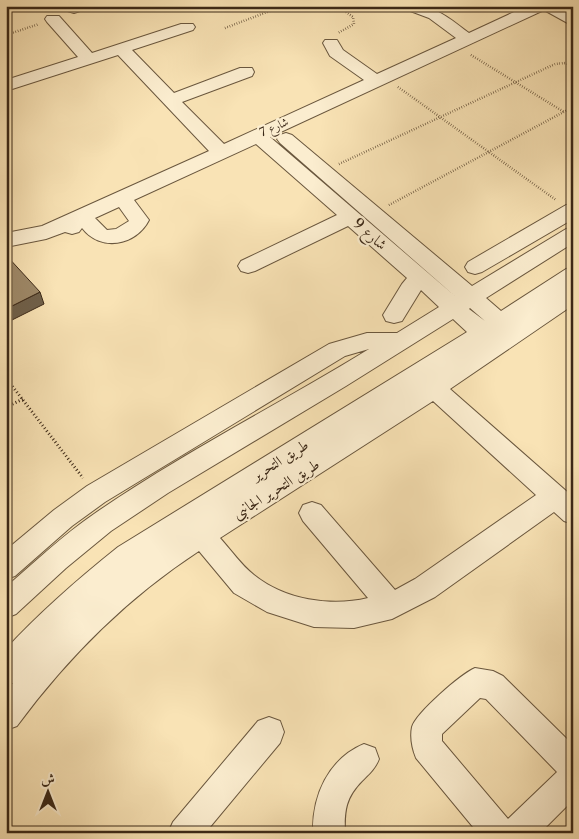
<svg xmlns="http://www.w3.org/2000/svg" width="579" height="839" viewBox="0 0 579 839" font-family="'Libre Caslon Text',Amiri,serif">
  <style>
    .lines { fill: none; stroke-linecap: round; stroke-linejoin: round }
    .minor-casing { stroke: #6a573e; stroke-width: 2 }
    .path-far1 { stroke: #3b2817; stroke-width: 2.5; stroke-dasharray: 0.5 2; stroke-linecap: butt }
    .path { stroke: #3b2817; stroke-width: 3; stroke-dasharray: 1 2.5; stroke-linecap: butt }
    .minor { fill: #fbedcf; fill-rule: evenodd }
    .shaded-wall { fill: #6f604a; stroke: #3b2817 }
    .building { fill: #9e8969; stroke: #3b2817 }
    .labels { text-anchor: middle; stroke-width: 4.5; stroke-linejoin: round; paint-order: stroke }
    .far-street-label { font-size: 12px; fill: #3b2817; stroke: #fbedcf }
    .street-label { font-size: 15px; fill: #3b2817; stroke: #fbedcf }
  </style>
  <rect width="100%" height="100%" fill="#f9e3b5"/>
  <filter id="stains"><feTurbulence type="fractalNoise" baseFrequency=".004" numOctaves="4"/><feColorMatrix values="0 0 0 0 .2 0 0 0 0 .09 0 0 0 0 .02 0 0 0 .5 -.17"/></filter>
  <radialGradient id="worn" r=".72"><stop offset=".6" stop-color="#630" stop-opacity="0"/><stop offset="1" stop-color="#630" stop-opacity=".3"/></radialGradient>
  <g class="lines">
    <defs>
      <path id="minor" d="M58,6H89L86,9L74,13L61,9Z
        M402,6C437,6 442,13 469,33L527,6H560L573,14V26L544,10L270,137L456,297L280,143L277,139L280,135L286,133L292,135L472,286L566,229L573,227V243L486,298L501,311L566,269L573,267V284L567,288L573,286V305L450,389L573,497V524L564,521L554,512L435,597L392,619L354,628L314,627L267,612L234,593L199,551C127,598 68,657 17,726L6,730V691L13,683L6,685V649C40,612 78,579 118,547L467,332L453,319L346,386L168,493L111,531L66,568L16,614L6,618V587C35,562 63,535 94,514C182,453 278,405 369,349L345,356L105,502L72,526L15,576L6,579V550L54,510L87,486L329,344L367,333H397L439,307L421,290L402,321L394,323L386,321L383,315L402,284L407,278L348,226L255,271L248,273L241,271L238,266L241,261L337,215L256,144L134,200L149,220C136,246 100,252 82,228L79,232L72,234L65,232L46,239L6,247V233L42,226L209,151L118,55L6,91V80L78,57L47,22L45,19L47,16H59L92,53L181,24H193L195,27L193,30L132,50L174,93L240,68H252L254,72L252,76L182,102L224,144L364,80L330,56L323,43L325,40H337L343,50L377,74L456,38L429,18L405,9ZM119,207L129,221L116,229L107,230L95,218ZM470,308L485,321L469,309ZM433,401L536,495L415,579L395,590L321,505L312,502L303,505L299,513L303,521L368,598C331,607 285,600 254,575C241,565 231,550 220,538Z
        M573,204V219L482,272L475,274L468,272L465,267L468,262L566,205Z
        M475,668L493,671L503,676L573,745V800L540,833H478L416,758C412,748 410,737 412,727C416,713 461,674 475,668ZM480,698L486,699L557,772L508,819L442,741V734Z
        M269,717L280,721L284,732L280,743L205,833H168L173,822L258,721Z
        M364,744L375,748L379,759C375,769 370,773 362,781C346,797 344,811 345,833H313C312,796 328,759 364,744Z"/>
    </defs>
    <!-- minor casing -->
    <use href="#minor" class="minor-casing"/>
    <!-- path-far1 -->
    <path class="path-far1" d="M338,6L353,17L354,24L338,33
      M225,28L283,6
      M6,35L39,24
      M471,55L564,112
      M398,87L556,200
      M339,164L555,64L566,63L573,67
      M389,205L573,107"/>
    <!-- path -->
    <path class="path" d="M6,378L83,478
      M6,407L23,399"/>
    <!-- minor -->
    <use href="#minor" class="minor"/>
  </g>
  <!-- shaded-wall -->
  <path class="shaded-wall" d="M40,292L44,304L6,323V309Z"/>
  <!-- building -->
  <path class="building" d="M6,255L40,292L6,309Z"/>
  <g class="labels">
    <!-- far-street labels -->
    <g class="far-street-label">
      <text transform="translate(274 127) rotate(-24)" y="4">شارع 7</text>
    </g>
    <!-- street labels -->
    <g class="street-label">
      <text transform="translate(370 234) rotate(41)" y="5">شارع 9</text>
      <text transform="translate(280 460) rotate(-32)" y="5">طريق التحرير</text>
      <text transform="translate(276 489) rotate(-32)" y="5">طريق التحرير الجانبى</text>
    </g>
  </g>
  <!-- margin -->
  <rect width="579" height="839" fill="none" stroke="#f9e3b5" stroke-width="25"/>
  <rect x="8" y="8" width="564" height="824" fill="none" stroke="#3b2817" stroke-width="2.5"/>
  <rect x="12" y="12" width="554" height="814" fill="none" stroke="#3b2817"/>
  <!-- north arrow -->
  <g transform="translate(48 792)" stroke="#fbedcf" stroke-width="4" paint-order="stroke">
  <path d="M0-4L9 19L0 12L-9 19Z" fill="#3b2817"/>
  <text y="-8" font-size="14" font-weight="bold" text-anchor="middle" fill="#3b2817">ش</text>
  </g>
  <rect width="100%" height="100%" filter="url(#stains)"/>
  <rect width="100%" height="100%" fill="url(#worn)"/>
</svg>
